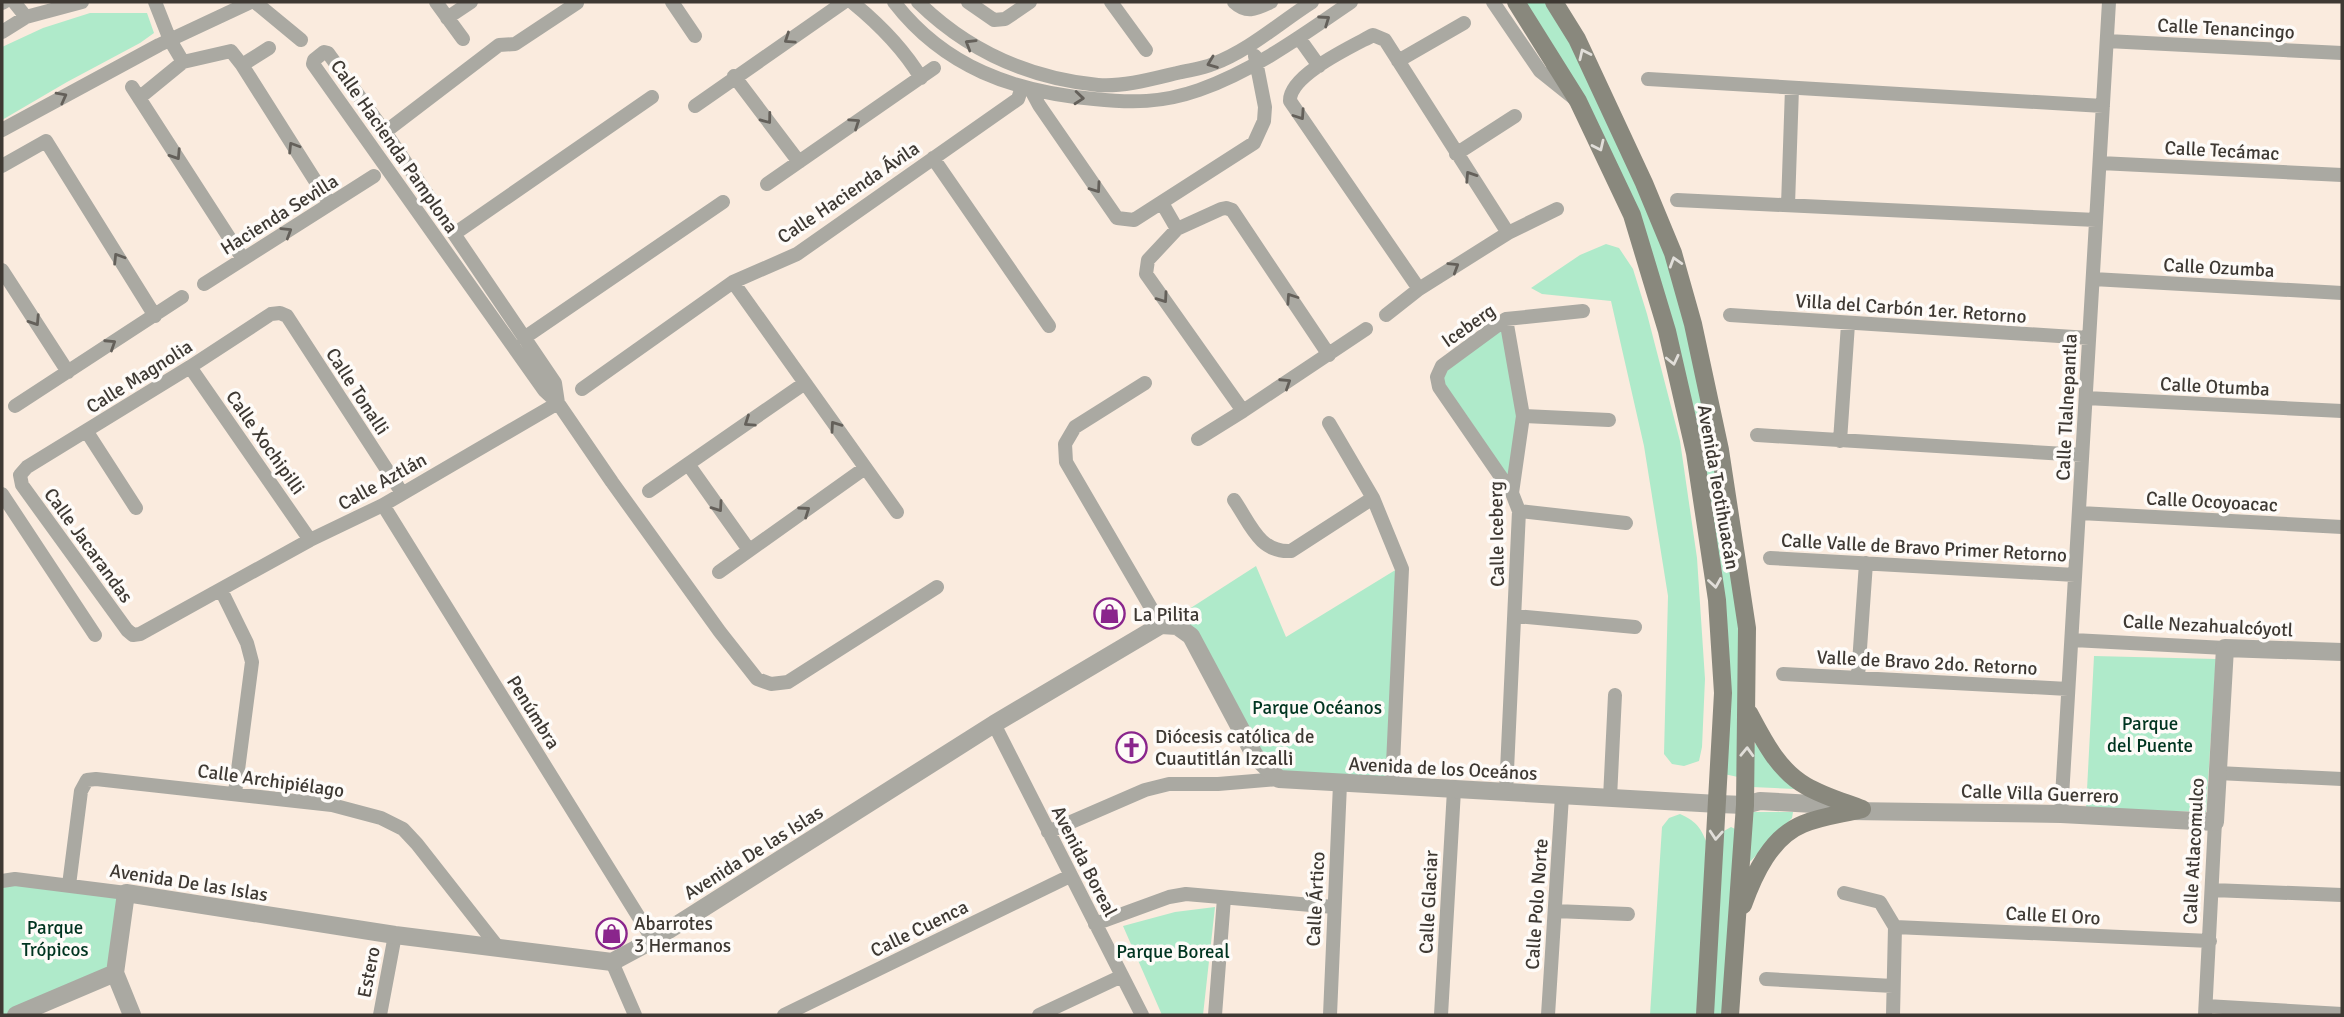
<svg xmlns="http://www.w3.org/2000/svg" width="2344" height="1017" viewBox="0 0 2344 1017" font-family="Signika,sans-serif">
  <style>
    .green { fill: #afeaca }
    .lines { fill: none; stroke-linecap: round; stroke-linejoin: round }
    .minor { stroke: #aaa9a2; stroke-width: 14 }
    .tertiary { stroke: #aaa9a2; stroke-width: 18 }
    .secondary { stroke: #89887d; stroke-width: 18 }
    .oneway { stroke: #64605a }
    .oneway2 { stroke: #e1ded9 }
    .labels { text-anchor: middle; stroke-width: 7; stroke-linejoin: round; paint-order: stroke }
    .street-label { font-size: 19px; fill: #3e3933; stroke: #fefbf8 }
    .poi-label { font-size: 19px; fill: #3e3933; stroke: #fefbf8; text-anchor: start }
    .park-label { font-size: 19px; fill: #003420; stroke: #fefbf8 }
  </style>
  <rect width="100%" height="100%" fill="#faebde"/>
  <!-- green -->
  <path class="green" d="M1517,2H1548L1578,55L1671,264L1711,424L1743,629L1738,777L1724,774L1721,603L1649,257Z
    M90,13H147L154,33L140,43L67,82L2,120V47L43,28Z
    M1606,244L1619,248L1633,269L1647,314L1680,441L1697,558L1705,679L1702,747L1699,761L1684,766L1672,764L1664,754L1668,596L1644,446L1611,301L1542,294L1531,288L1580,255Z
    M1502,330L1517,418L1508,477L1465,413L1439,387L1442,366Z
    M1256,566L1286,637L1397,569L1390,787L1264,780L1172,620Z
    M2094,656L2216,659L2206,812L2086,809Z
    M1756,741L1774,769L1795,789L1752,787V754Z
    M1751,812H1793L1792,818L1743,869Z
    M1680,814C1695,821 1700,826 1706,841L1698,1015H1650L1662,827L1669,818Z
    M1731,827L1735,829L1727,1015H1706L1724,831Z
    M2,883L123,894L112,972L11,1015H2Z
    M1215,907L1203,1015H1162L1123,926L1175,912Z"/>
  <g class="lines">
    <!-- minor -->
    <path class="minor" d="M14,2L26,17
      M155,2L170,40L183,62
      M255,2L301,40
      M436,2L463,39
      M672,2L695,36
      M852,2C879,24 903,48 921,78
      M894,2C944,67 1014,92 1094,99C1132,103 1162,103 1199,90C1255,70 1303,35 1351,2
      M918,2C968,51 1028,78 1098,85C1123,87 1152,79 1177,73C1188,70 1202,69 1213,64C1250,50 1279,23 1312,2
      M968,2L994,20L1005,19L1030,2
      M1111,2L1146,50
      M1234,2C1247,14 1256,9 1271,2
      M1493,2L1540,71L1575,99
      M2,3L4,2
      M447,18L471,2
      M2,32L26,17L82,2
      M1299,38L1319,66
      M2107,41L2342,53
      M1398,61L1464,23
      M242,65L269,48
      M734,76L799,162
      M1648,79L2103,106
      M132,87L243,259
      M1031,90L1039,105L1117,218L1134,220L1254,143L1264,121L1265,107L1255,56
      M139,98L183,62L231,51L242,65L330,204
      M695,106L844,2
      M2,130L159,45L251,2
      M385,132L499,45L515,44L577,3
      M1456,154L1515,116
      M933,158L1049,326
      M2100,163L2342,175
      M2,166L46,141L155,316
      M767,184L934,68
      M1677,200L2096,220
      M1162,203L1177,229
      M1788,205L1792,88
      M1508,233L1385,40L1373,35C1353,46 1289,75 1290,101L1419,289L1508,233L1557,209
      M454,234L652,97
      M2,270L68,372
      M2093,279L2342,293
      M733,282L897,512
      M204,284L374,176
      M1386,315L1419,289
      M1730,315L2089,338
      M1506,319L1523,416L1512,493L1519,511L1506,792
      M524,338L723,202
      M190,367L310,540
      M1145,383L1075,427L1065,444L1066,462L1161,625
      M582,389L733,282L797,254L1018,99L1022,87
      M2086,398L2342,411
      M558,403L555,383L385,132L328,53L324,52L314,60L313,64L544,390L558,403L612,482L720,632L757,679L771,684L788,682L937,587
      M15,406L182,297
      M1243,411L1146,274L1148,260L1177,229L1221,209L1226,208L1232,210L1329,355
      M1523,416L1609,420
      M1329,423L1373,498L1402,569L1392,786
      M87,432L136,508
      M1757,435L2082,455
      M1198,439L1243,411L1366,329
      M1840,441L1848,324
      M688,464L749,550
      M649,491L805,383
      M402,493L287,316L280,313L271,314L190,367L27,467L20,475L22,485L127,630L133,635L140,634L310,540L383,505L558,403
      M1512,493L1439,387L1437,377L1442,366L1506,319L1583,311
      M2,494L95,635
      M1234,500C1250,523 1259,553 1291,551L1373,498
      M383,505L653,940
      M1519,511L1626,523
      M2080,513L2342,527
      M1770,558L2075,575
      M719,572L865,468
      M221,590L247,643L252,662L235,793
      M1516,616L1635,627
      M2073,640L2225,648
      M1783,674L2068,689
      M1858,677L1866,563
      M994,724L1142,1015
      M2218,773L2342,779
      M1610,798L1615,695
      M2061,814L2109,2
      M1048,832L1145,790L1169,784H1218L1279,779
      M2,881L15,879L126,893
      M69,885L81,791L87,780L96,779L332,805L381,818L403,829L417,844L497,946
      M2212,890L2342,895
      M1844,893L1880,902L1895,927
      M1555,911L1628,914
      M1095,924L1169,897L1186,894L1334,907
      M1895,927L2210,941
      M612,962L635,1015
      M1766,979L1893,986
      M2206,1006L2342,1014
      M380,1015L395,935
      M784,1015L1070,876
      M1039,1015L1122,976
      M1215,1015L1224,898
      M1330,1015L1340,784
      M1441,1015L1454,790
      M1548,1015L1562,796
      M1893,1015L1895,927
      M2205,1015L2215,822"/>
    <!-- tertiary -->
    <path class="tertiary" d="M1849,811L2061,814L2215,822L2225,648L2342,652
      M16,1015L115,973
      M132,1015L115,973L126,893L395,935L612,962L653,940L994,724L1161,625L1177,626L1191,636L1255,756L1279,779L1718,804L1745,805L1760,801L1848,806"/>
    <!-- secondary -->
    <path class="secondary" d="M1516,2L1578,101L1632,215L1667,331L1695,453L1717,600L1723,693L1705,1015
      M1554,2L1577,39L1644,183L1673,253L1693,324L1720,450L1747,628L1745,805L1730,1015
      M1749,713C1764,741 1778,770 1806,786C1823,796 1844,802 1862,809
      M1743,905C1754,874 1771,837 1803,824C1822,816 1843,814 1862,809"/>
  </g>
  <!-- one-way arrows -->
  <defs><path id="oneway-chevron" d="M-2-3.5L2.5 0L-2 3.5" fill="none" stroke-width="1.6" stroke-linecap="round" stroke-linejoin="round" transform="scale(1.75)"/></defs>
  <g class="oneway">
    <use href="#oneway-chevron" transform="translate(1325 20) rotate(-35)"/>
    <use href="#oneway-chevron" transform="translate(789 39) rotate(146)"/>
    <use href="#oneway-chevron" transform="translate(970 44) rotate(-149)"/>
    <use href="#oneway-chevron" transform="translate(1212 63) rotate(159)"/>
    <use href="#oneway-chevron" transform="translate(62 97) rotate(-28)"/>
    <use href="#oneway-chevron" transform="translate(1079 98) rotate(5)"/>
    <use href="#oneway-chevron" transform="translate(1300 115) rotate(56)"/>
    <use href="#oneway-chevron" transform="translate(767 119) rotate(53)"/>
    <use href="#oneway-chevron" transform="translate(855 123) rotate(-34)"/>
    <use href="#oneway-chevron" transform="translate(293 147) rotate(-122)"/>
    <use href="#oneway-chevron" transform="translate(176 155) rotate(57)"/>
    <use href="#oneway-chevron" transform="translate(1470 176) rotate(-123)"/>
    <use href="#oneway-chevron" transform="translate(1096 188) rotate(55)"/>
    <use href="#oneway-chevron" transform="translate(287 232) rotate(-32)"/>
    <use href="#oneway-chevron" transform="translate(118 258) rotate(-122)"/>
    <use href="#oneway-chevron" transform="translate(1454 267) rotate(-32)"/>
    <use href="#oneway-chevron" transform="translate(1163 298) rotate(55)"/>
    <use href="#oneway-chevron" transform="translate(1291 298) rotate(-124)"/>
    <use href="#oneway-chevron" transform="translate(35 321) rotate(57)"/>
    <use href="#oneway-chevron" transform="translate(111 344) rotate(-33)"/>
    <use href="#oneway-chevron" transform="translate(1286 383) rotate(-33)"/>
    <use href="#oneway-chevron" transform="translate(749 422) rotate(146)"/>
    <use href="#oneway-chevron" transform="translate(835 426) rotate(-125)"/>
    <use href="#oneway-chevron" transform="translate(718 507) rotate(55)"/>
    <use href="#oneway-chevron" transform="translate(805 511) rotate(-35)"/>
  </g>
  <g class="oneway2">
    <use href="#oneway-chevron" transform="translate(1584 54) rotate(-115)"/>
    <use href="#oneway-chevron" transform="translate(1599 146) rotate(65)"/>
    <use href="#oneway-chevron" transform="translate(1675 262) rotate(-107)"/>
    <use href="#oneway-chevron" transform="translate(1673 360) rotate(77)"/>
    <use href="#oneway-chevron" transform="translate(1715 583) rotate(81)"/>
    <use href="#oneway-chevron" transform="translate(1747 752) rotate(-88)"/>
    <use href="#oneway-chevron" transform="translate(1716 835) rotate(94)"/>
  </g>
  <!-- icons -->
  <defs>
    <symbol id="shop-ring" viewBox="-11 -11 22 22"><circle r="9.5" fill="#fefbf8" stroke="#8a258c" stroke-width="1.5"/><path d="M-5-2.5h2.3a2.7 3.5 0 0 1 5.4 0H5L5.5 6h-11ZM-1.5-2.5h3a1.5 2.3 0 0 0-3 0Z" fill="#8a258c"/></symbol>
    <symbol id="church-ring" viewBox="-11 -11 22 22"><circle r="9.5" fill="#fefbf8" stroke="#8a258c" stroke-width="1.5"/><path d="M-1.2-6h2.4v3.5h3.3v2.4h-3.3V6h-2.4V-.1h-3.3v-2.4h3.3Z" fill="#8a258c"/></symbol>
  </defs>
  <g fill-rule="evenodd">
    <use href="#shop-ring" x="1092" y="596" width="35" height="35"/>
    <use href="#church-ring" x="1114" y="730" width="35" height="35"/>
    <use href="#shop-ring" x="594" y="916" width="35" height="35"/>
  </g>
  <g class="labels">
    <!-- street labels -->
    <g class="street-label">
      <text transform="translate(2226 28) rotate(3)" y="7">Calle Tenancingo</text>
      <text transform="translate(395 146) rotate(55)" y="7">Calle Hacienda Pamplona</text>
      <text transform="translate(2222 150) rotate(3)" y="7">Calle Tecámac</text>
      <text transform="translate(848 192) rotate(-34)" y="7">Calle Hacienda Ávila</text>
      <text transform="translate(279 214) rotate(-32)" y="7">Hacienda Sevilla</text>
      <text transform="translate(2219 267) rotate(3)" y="7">Calle Ozumba</text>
      <text transform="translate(1911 308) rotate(4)" y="7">Villa del Carbón 1er. Retorno</text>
      <text transform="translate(1468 325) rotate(-35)" y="7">Iceberg</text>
      <text transform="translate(139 376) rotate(-32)" y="7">Calle Magnolia</text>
      <text transform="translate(2215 386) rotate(3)" y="7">Calle Otumba</text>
      <text transform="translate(358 391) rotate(57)" y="7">Calle Tonalli</text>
      <text transform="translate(2066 407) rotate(-87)" y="7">Calle Tlalnepantla</text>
      <text transform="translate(266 442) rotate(55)" y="7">Calle Xochipilli</text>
      <text transform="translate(382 481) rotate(-29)" y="7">Calle Aztlán</text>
      <text transform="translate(1719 487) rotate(80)" y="7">Avenida Teotihuacán</text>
      <text transform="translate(2212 501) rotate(3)" y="7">Calle Ocoyoacac</text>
      <text transform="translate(1496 534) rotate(-91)" y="7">Calle Iceberg</text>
      <text transform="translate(89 545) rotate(54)" y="7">Calle Jacarandas</text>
      <text transform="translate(1924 547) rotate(3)" y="7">Calle Valle de Bravo Primer Retorno</text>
      <text transform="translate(2208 625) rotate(3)" y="7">Calle Nezahualcóyotl</text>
      <text transform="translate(1927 662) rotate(3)" y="7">Valle de Bravo 2do. Retorno</text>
      <text transform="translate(534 712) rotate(58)" y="7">Penúmbra</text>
      <text transform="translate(1443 768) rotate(3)" y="7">Avenida de los Oceános</text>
      <text transform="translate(271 780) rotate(8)" y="7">Calle Archipiélago</text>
      <text transform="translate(2040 793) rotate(2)" y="7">Calle Villa Guerrero</text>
      <text transform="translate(2193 851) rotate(-87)" y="7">Calle Atlacomulco</text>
      <text transform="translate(753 852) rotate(-32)" y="7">Avenida De las Islas</text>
      <text transform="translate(1085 861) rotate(63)" y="7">Avenida Boreal</text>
      <text transform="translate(189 882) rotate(9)" y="7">Avenida De las Islas</text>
      <text transform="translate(1315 899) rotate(-87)" y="7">Calle Ártico</text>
      <text transform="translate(1428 902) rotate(-87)" y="7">Calle Glaciar</text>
      <text transform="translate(1536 904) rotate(-86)" y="7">Calle Polo Norte</text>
      <text transform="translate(2053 915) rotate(3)" y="7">Calle El Oro</text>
      <text transform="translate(919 928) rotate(-26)" y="7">Calle Cuenca</text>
      <text transform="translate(368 972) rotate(-79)" y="7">Estero</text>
    </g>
    <!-- poi labels -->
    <g class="poi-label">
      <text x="1133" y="621">La Pilita</text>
      <text x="1155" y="743">Diócesis católica de<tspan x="1155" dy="22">Cuautitlán Izcalli</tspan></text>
      <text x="634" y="930">Abarrotes<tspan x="634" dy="22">3 Hermanos</tspan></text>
    </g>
    <!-- park labels -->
    <g class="park-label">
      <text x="1317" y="714">Parque Océanos</text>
      <text x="2150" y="730">Parque<tspan x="2150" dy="22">del Puente</tspan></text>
      <text x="55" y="934">Parque<tspan x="55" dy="22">Trópicos</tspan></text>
      <text x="1173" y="958">Parque Boreal</text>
    </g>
  </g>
  <!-- border -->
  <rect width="2344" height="1017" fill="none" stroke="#3e3933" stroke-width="7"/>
</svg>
